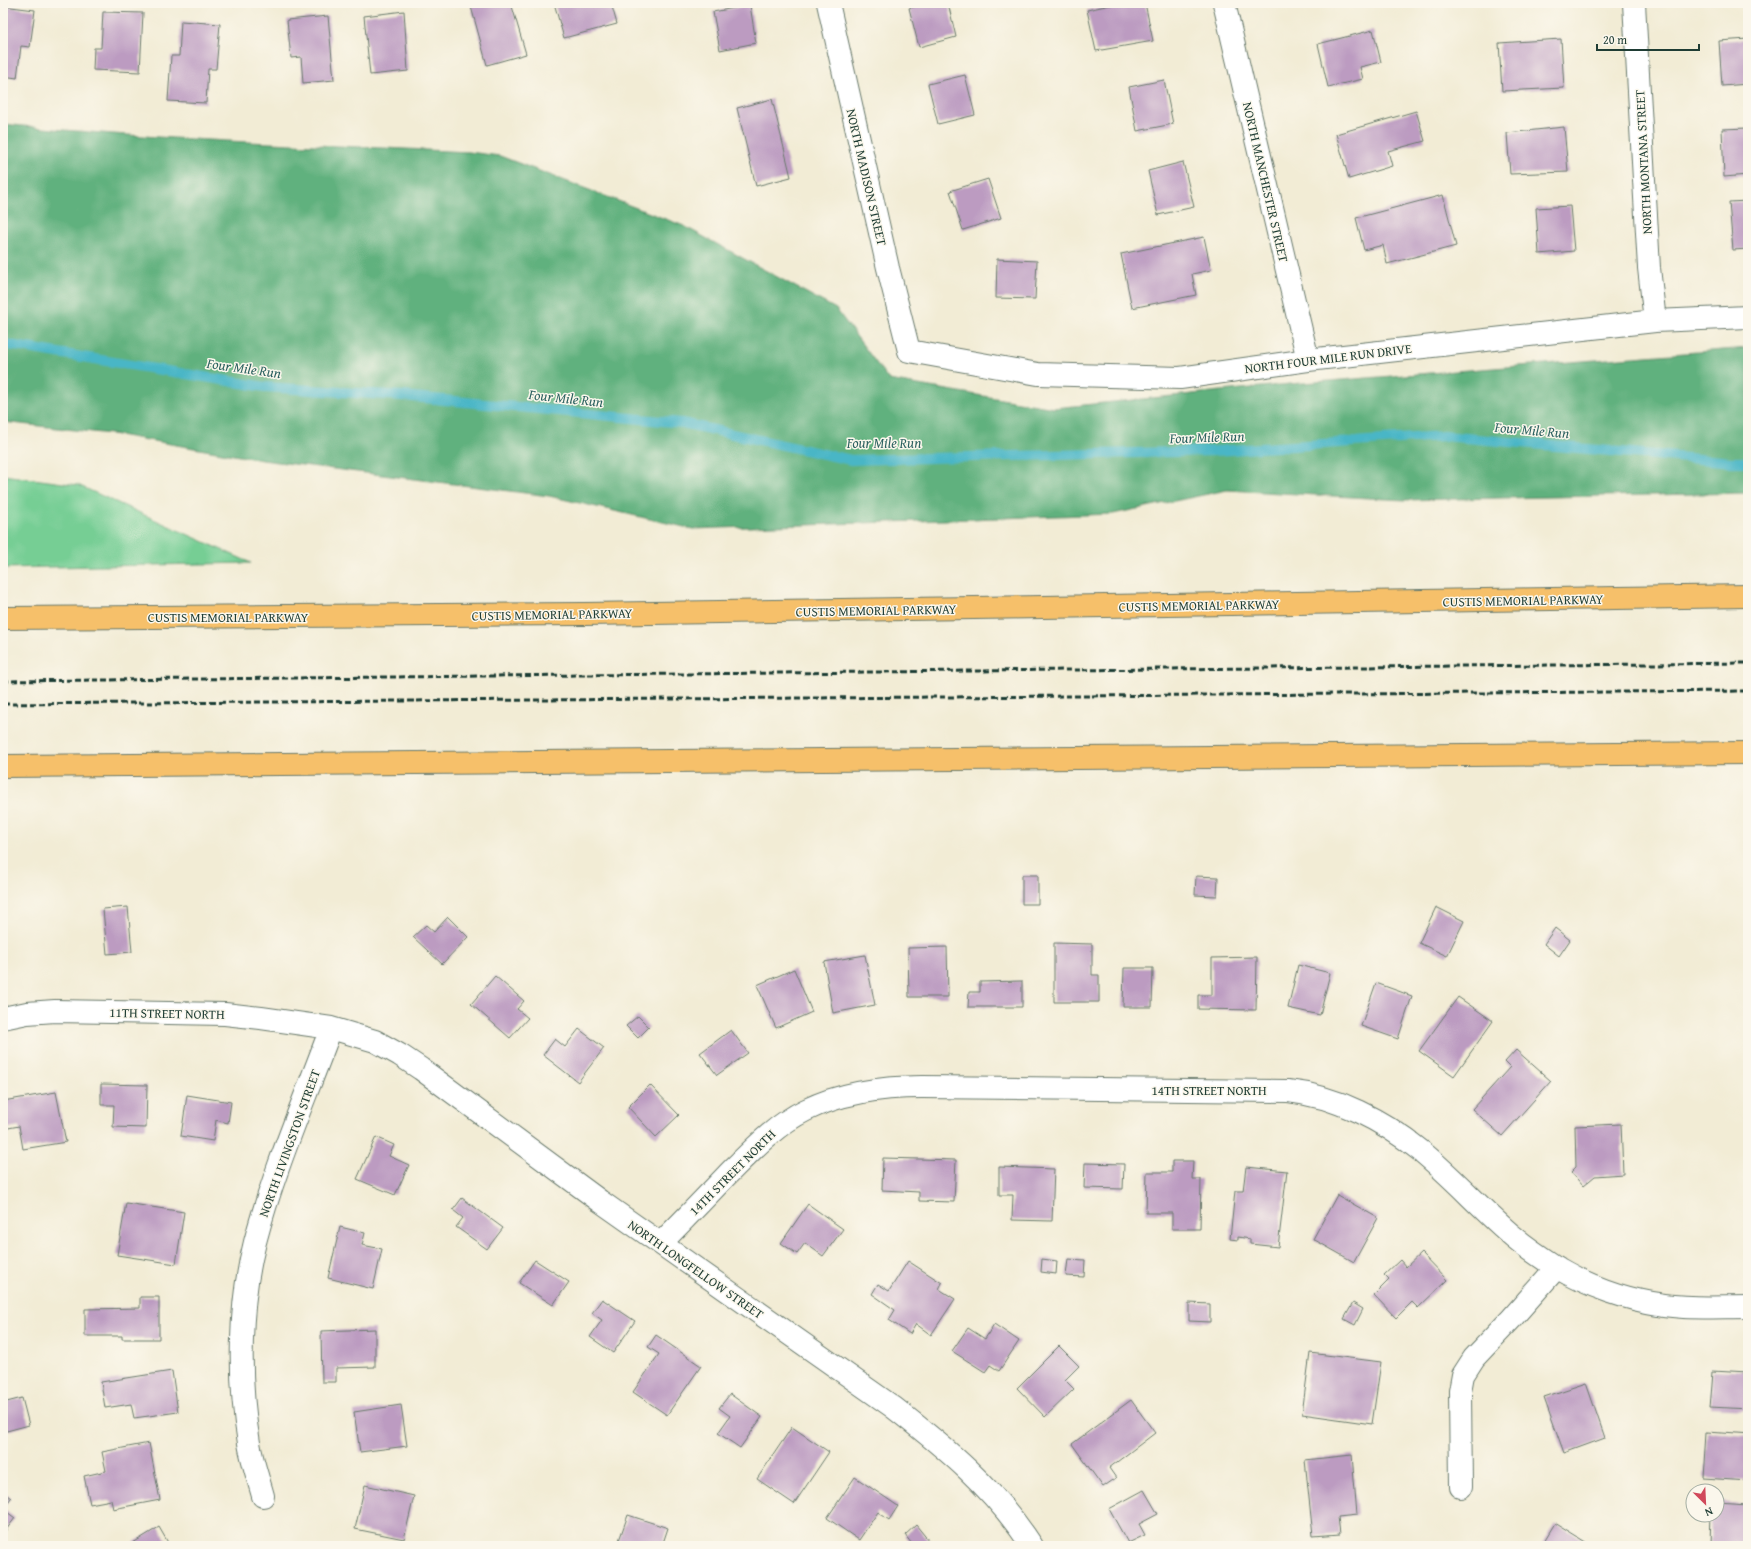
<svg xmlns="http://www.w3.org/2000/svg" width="1751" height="1549" viewBox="0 0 1751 1549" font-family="'Gentium Book Plus',serif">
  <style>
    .green { fill: #76ce94; stroke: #4a8664 }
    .forest { fill: #60b17e; stroke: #407759 }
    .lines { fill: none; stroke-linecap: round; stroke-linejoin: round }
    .stream { stroke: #4ab6c6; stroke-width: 10 }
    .building { fill: #bc9bc1 }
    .minor-casing { stroke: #697a6c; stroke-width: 24 }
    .motorway-casing { stroke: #697a6c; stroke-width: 24 }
    .minor { stroke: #fff; stroke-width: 22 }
    .motorway { stroke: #f6c06b; stroke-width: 22 }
    .rail { stroke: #1f3d34; stroke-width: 3; stroke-dasharray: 6 3; stroke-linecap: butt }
    .labels { text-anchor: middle; stroke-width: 3; stroke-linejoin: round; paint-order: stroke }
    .street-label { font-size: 13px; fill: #1f3d34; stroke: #fbf7ec }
    .water-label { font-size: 14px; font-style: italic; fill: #2c6160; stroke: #fbf7ec }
  </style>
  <rect width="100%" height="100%" fill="#fbf7ec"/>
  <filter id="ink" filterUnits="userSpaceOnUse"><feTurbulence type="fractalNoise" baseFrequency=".025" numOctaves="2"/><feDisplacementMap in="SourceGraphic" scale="8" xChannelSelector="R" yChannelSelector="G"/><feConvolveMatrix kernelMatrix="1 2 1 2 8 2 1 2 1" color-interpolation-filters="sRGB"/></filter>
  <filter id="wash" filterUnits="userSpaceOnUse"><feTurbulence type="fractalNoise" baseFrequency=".012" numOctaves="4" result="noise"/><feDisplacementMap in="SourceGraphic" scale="16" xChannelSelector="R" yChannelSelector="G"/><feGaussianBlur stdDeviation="0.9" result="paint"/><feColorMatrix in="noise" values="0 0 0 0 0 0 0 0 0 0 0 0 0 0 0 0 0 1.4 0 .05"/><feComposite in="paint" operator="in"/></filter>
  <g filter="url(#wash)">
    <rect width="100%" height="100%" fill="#f2ecd5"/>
    <!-- green -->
    <path class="green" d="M3,475L78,485L251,563L3,568Z"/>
    <!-- forest -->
    <path class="forest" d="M3,124C158,141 313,144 469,152L500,156L684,226L836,309L889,380L1054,408L1290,384L1748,348V493L1404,500L1227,490L1113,514L693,529L549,496L262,460L119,435L3,422Z"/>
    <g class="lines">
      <!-- stream -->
      <path class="stream" d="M3,344L265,387L403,396L682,423L851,460L1216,451L1444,436L1732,462H1748"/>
    </g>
    <g id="blocks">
      <!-- building -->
      <path class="building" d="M470,3H511L526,54L487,65Z
        M554,3H611L617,24L564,38Z
        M929,3H948L956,37L919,47L909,8Z
        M1120,3H1145L1153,41L1096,51L1087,10Z
        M750,5L756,43L720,50L713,12Z
        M3,6L35,10L30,47L21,46L17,78L3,76Z
        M404,11L408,71L370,75L364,16Z
        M103,12L143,13L140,72L93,70L94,48H101Z
        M328,16L334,80L303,83L301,57L291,58L287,20Z
        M181,21L220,24L216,69H208L206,103L168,101L171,56H179Z
        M1373,30L1381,62L1360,67L1363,79L1328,87L1318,44Z
        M1561,39L1564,88L1502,91L1499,43Z
        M1748,39V84L1722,86L1719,41Z
        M965,75L975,115L938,124L928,84Z
        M1164,80L1173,124L1137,131L1129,87Z
        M772,99L791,177L756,186L737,108Z
        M1416,111L1425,141L1388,151L1392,166L1349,179L1336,134Z
        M1564,127L1568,172L1510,174L1507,133Z
        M1748,128V175L1724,177L1722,129Z
        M1183,162L1194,207L1158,215L1148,171Z
        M988,179L1001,218L963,230L950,191Z
        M1443,195L1456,246L1387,264L1383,245L1364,250L1356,218Z
        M1748,201V249L1733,250L1729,202Z
        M1570,206L1574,251L1539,254L1536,208Z
        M1204,237L1211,270L1192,274L1196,295L1132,308L1121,254Z
        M997,259L1037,261L1035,299L996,298Z
        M1022,875H1038V904H1022Z
        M1196,876L1218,877L1217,896L1195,895Z
        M128,907L132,952L107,954L103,909Z
        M1436,907L1464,921L1447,956L1419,943Z
        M448,917L468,937L442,964L413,937L426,925L434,932Z
        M1555,928L1570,940L1559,956L1544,944Z
        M1054,943L1092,944V975H1099V1002H1054Z
        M947,947L948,997H909L908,948Z
        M865,955L875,1005L833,1013L824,962Z
        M1257,957L1256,1010L1198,1009V995H1212V958Z
        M1298,965L1330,973L1320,1015L1288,1008Z
        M1124,968H1153L1152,1007H1123Z
        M794,969L812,1012L776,1028L757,985Z
        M495,976L524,1001L517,1009L528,1018L510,1038L471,1004Z
        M1022,981V1007H968L969,992H980V982Z
        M1376,983L1412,996L1398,1039L1361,1026Z
        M1458,997L1493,1021L1454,1076L1419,1051Z
        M638,1016L649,1027L638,1038L626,1026Z
        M579,1029L604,1048L578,1082L543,1055L555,1039L565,1047Z
        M731,1030L748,1053L717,1075L700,1053Z
        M1516,1050L1551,1081L1502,1136L1472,1109L1510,1067L1505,1062Z
        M101,1084L147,1085L146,1128L113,1127L114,1105H101Z
        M650,1085L679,1115L656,1137L628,1107Z
        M56,1092L66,1142L23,1149L19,1126L3,1129V1101Z
        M187,1095L231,1102L228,1123L216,1120L213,1141L181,1136Z
        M1621,1124L1623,1174L1595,1176L1583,1186L1571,1172L1576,1167L1575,1126Z
        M376,1137L394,1145L389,1156L409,1165L395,1195L357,1179Z
        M883,1158L956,1160L954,1202L919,1201V1192L882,1190Z
        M1172,1161H1193L1192,1179H1201L1200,1229H1172V1213H1146L1147,1172H1172Z
        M1085,1163L1124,1164L1123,1189L1084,1188Z
        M999,1167L1054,1169L1052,1221L1012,1220L1013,1195H999Z
        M1246,1167L1287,1171L1278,1247L1250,1244V1239L1238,1237V1240L1230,1239L1235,1191H1243Z
        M1337,1195L1378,1218L1354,1262L1313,1239Z
        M462,1198L503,1228L487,1249L456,1227L463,1218L453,1210Z
        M126,1203L184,1212L176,1264L117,1255Z
        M808,1204L843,1229L823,1256L805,1243L797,1254L781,1243Z
        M340,1227L365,1233L362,1245L382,1249L373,1289L328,1278Z
        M1421,1253L1447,1280L1418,1308L1412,1302L1396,1318L1374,1295L1389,1280L1384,1275L1400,1260L1406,1267Z
        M1042,1259L1057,1261L1056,1274L1041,1272Z
        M1068,1259L1085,1260L1084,1277L1066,1276Z
        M535,1260L569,1282L553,1305L519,1283Z
        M908,1261L942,1283L939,1289L955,1299L931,1335L916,1324L910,1334L889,1320L895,1310L872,1294L878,1284L889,1291Z
        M140,1297H159V1339H122V1336H85V1309L140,1308Z
        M602,1299L635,1321L613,1353L590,1337L602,1320L592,1313Z
        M1189,1303L1210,1304V1322L1189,1321Z
        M1353,1303L1363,1309L1355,1325L1344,1319Z
        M994,1324L1019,1341L999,1371L990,1365L985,1372L952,1351L968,1328L985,1339Z
        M375,1329V1367L336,1368V1382H322L321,1331Z
        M656,1335L701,1366L667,1415L633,1392L659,1354L648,1347Z
        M1059,1346L1079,1366L1065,1380L1074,1389L1045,1417L1017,1388Z
        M1310,1353L1381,1362L1372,1424L1302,1414Z
        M1713,1370L1748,1372V1410L1710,1408Z
        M172,1371L178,1412L134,1418L131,1404L105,1408L101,1382Z
        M1586,1383L1605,1438L1564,1453L1544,1397Z
        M730,1394L762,1417L740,1448L718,1433L730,1416L719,1408Z
        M22,1398L29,1425L3,1432V1403Z
        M1131,1400L1155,1433L1109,1468L1116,1478L1103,1487L1072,1444Z
        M401,1405L407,1446L360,1452L354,1412Z
        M792,1427L829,1452L794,1504L757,1479Z
        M1707,1432L1748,1435V1481L1704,1478Z
        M149,1443L160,1500L113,1509L111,1500L90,1504L84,1476L106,1471L102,1452Z
        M1352,1455L1357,1515L1338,1517L1340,1534L1313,1536L1305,1460Z
        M855,1477L898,1506L889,1520L878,1512L859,1540L827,1518Z
        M365,1485L414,1496L404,1539L355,1529Z
        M1144,1490L1158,1514L1139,1524L1145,1535L1128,1543L1109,1509Z
        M3,1492L11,1498L3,1509L15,1518L3,1534Z
        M1717,1502L1748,1504V1546H1710L1711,1515H1717Z
        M628,1515L668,1528L662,1546H617Z
        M1556,1523L1593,1546H1542Z
        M916,1525L933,1546H910L912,1544L905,1535Z
        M159,1527L170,1546H128Z"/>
    </g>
  </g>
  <g filter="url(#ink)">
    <use href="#blocks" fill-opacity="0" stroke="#697a6c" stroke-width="1"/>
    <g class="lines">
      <defs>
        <path id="minor" d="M828,3L888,268L909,351L1038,374L1180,378L1308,360L1655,321L1748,317
          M1224,3L1308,360
          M1634,3L1649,268L1655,321
          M3,1018L27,1013L55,1011L225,1014L261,1018L331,1028L375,1041L400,1055L421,1069L600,1201L893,1407C947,1449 994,1488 1032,1546
          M661,1243C683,1221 705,1198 727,1175C751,1151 775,1125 806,1110C843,1092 882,1087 922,1087L1288,1091C1336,1096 1384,1121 1421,1151C1454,1178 1482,1210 1514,1237C1527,1248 1542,1258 1556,1267C1588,1286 1627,1300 1664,1305C1691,1309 1720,1307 1748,1307
          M1461,1487L1460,1391L1463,1375L1474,1358L1512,1318L1557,1267
          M263,1496C258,1478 252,1461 249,1443C238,1380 239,1304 255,1242C274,1169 305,1099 331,1028"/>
        <path id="motorway" d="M3,618L585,614L1748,596
          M3,766L1748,753"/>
      </defs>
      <!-- minor casing -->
      <use href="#minor" class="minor-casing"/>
      <!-- motorway casing -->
      <use href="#motorway" class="motorway-casing"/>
      <!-- minor -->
      <use href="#minor" class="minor"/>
      <!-- motorway -->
      <use href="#motorway" class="motorway"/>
      <!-- rail -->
      <path class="rail" d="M3,681L1748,663
        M3,704L1748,691"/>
    </g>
  </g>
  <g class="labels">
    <!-- street labels -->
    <g class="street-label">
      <text transform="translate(1643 162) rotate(-93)" y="5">NORTH MONTANA STREET</text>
      <text transform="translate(867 177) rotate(77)" y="5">NORTH MADISON STREET</text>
      <text transform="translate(1266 182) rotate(77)" y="5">NORTH MANCHESTER STREET</text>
      <text transform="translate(1328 358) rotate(-7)" y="5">NORTH FOUR MILE RUN DRIVE</text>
      <text transform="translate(1523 600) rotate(-1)" y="5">CUSTIS MEMORIAL PARKWAY</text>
      <text transform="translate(1199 605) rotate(-1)" y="5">CUSTIS MEMORIAL PARKWAY</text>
      <text transform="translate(876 610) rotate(-1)" y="5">CUSTIS MEMORIAL PARKWAY</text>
      <text transform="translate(552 614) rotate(-1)" y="5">CUSTIS MEMORIAL PARKWAY</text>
      <text x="228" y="622">CUSTIS MEMORIAL PARKWAY</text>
      <text transform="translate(167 1013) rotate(1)" y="5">11TH STREET NORTH</text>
      <text x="1209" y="1095">14TH STREET NORTH</text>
      <text transform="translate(289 1143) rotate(-70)" y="5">NORTH LIVINGSTON STREET</text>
      <text transform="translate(732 1172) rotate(-45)" y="5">14TH STREET NORTH</text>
      <text transform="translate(696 1269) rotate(35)" y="5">NORTH LONGFELLOW STREET</text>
    </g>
    <!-- water labels -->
    <g class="water-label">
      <text transform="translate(244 368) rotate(8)" y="5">Four Mile Run</text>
      <text transform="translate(566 398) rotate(6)" y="5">Four Mile Run</text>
      <text transform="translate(1532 430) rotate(5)" y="5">Four Mile Run</text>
      <text transform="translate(1207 437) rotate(-2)" y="5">Four Mile Run</text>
      <text x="884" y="448">Four Mile Run</text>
    </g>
  </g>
  <!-- margin -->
  <rect width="1751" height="1549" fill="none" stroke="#fbf7ec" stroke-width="16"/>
  <!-- north arrow -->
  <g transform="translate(1705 1503) rotate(156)"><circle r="19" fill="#fbf7ec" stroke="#a3ada2"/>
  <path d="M0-3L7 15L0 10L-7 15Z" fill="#d1495b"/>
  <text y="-6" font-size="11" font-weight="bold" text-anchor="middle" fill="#1f3d34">N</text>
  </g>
  <!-- scale -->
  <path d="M1597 44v6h102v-6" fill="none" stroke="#1f3d34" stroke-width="2"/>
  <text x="1603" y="44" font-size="12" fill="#1f3d34" stroke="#fbf7ec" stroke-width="3" paint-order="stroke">20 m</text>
</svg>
